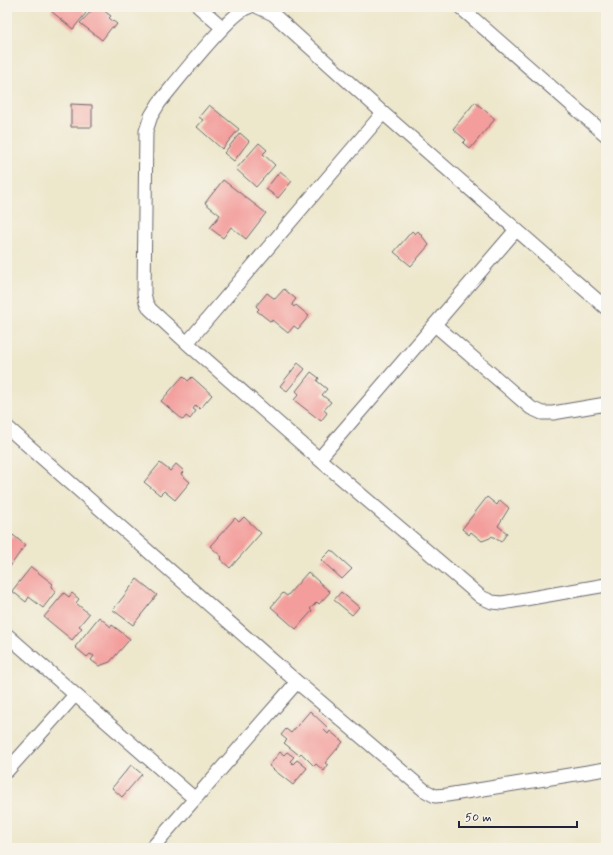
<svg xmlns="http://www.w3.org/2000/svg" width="613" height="855" viewBox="0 0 613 855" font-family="Mynerve,sans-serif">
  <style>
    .building { fill: #f39e9c }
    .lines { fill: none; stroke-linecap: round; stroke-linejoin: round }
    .street-casing { stroke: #69676e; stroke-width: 15 }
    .street { stroke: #fff; stroke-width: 13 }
  </style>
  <rect width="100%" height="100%" fill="#f7f3e8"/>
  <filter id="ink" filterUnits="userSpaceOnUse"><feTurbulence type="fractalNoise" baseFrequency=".025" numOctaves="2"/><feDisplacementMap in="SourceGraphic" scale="8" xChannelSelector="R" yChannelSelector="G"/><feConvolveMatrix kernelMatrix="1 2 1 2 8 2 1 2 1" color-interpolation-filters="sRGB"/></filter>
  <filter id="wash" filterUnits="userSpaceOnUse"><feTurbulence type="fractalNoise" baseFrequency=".012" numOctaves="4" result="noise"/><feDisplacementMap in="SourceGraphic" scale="16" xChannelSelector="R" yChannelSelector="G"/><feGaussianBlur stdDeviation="0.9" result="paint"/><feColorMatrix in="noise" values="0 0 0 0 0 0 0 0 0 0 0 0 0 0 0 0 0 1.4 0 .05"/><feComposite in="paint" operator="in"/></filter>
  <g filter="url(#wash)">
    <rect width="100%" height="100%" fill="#ede7cc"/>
    <g id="blocks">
      <!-- building -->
      <path class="building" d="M54,7H80L86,13L73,29L51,11Z
        M95,7H99L111,16L109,18L117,24L114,28L112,27L102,40L80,23Z
        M475,102L495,119L470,149L463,143L466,140L453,129Z
        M71,104L92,105V127H71Z
        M209,105L239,129L222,149L197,127L203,120L199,117Z
        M240,133L249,141L234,161L224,153Z
        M259,143L267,150L263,154L275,165L256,187L236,169Z
        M280,171L292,181L278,198L266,189Z
        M223,180L266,213L246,239L231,227L223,238L210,228L220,215L205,203Z
        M412,231L415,234L418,231L429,245L411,266L394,252Z
        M284,289L296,299L292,304L294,307L296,305L309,316L298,329L294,326L288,333L272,320L271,322L257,311L259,309L256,306L267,293L275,299Z
        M298,363L305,369L287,391L280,386Z
        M311,372L319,378L317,381L327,389L322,395L331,402L324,410L327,413L321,421L294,400L299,394L296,391Z
        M183,376L188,381L192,377L212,395L200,409L196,405L193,409L196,411L190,419L186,416L183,420L161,401Z
        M160,463L170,471L176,464L184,471L181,474L190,482L175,500L164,491L160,495L144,482Z
        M487,497L497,505L500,500L509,508L498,526L507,533L501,542L492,536L490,538L482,541L471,532L469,535L462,529Z
        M244,517L261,533L230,568L220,559L222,557L210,546L235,518L239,522Z
        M7,534L11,538L13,535L25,545L7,571Z
        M331,550L352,569L342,579L321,560Z
        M31,567L53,584L51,587L56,591L43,608L29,597L26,602L12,591Z
        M308,572L330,592L319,604L317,602L310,609L312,611L296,629L271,607L283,593L287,596Z
        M137,579L157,595L133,625L113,610Z
        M341,592L359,607L352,615L334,600Z
        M64,593L69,597L72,593L79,599L76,603L89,614L79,626L82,628L72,640L44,617Z
        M99,617L111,627L112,625L130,639L110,662L99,666L91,660L94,656L90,654L87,657L75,647Z
        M310,711L327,727L324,730L328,734L330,731L343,742L325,763L328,765L324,771L316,764L314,766L301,753L299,755L284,743L287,740L281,735L286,729L291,733Z
        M280,752L284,755L287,752L294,757L290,761L293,764L297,760L307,768L293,785L269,766Z
        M131,765L142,774L122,797L112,788Z"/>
    </g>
  </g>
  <g filter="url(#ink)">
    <use href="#blocks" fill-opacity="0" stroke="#69676e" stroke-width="1"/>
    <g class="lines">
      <defs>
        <path id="street" d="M199,7L223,28
          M249,7C230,12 174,85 159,103L151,116L146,131L144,293L146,302L150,309L187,343L319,459L481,597L492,602L502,603L606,585
          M258,7L273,14L383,113L606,308
          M460,7L606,135
          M435,325L531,408L542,413H553L606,404
          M187,343L383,113
          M7,427L297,682L424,790L435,796L447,795L606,769
          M319,459L516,230
          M7,635L195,799
          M7,771L75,695
          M152,848L297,682"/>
      </defs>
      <!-- street casing -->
      <use href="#street" class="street-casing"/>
      <!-- street -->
      <use href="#street" class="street"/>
    </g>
  </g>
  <!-- margin -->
  <rect width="613" height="855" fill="none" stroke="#f7f3e8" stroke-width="24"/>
  <!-- scale -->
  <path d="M459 821v6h118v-6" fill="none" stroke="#22223b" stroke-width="2"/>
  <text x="465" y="821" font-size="12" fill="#22223b" stroke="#f7f3e8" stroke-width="3" paint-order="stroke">50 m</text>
</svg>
